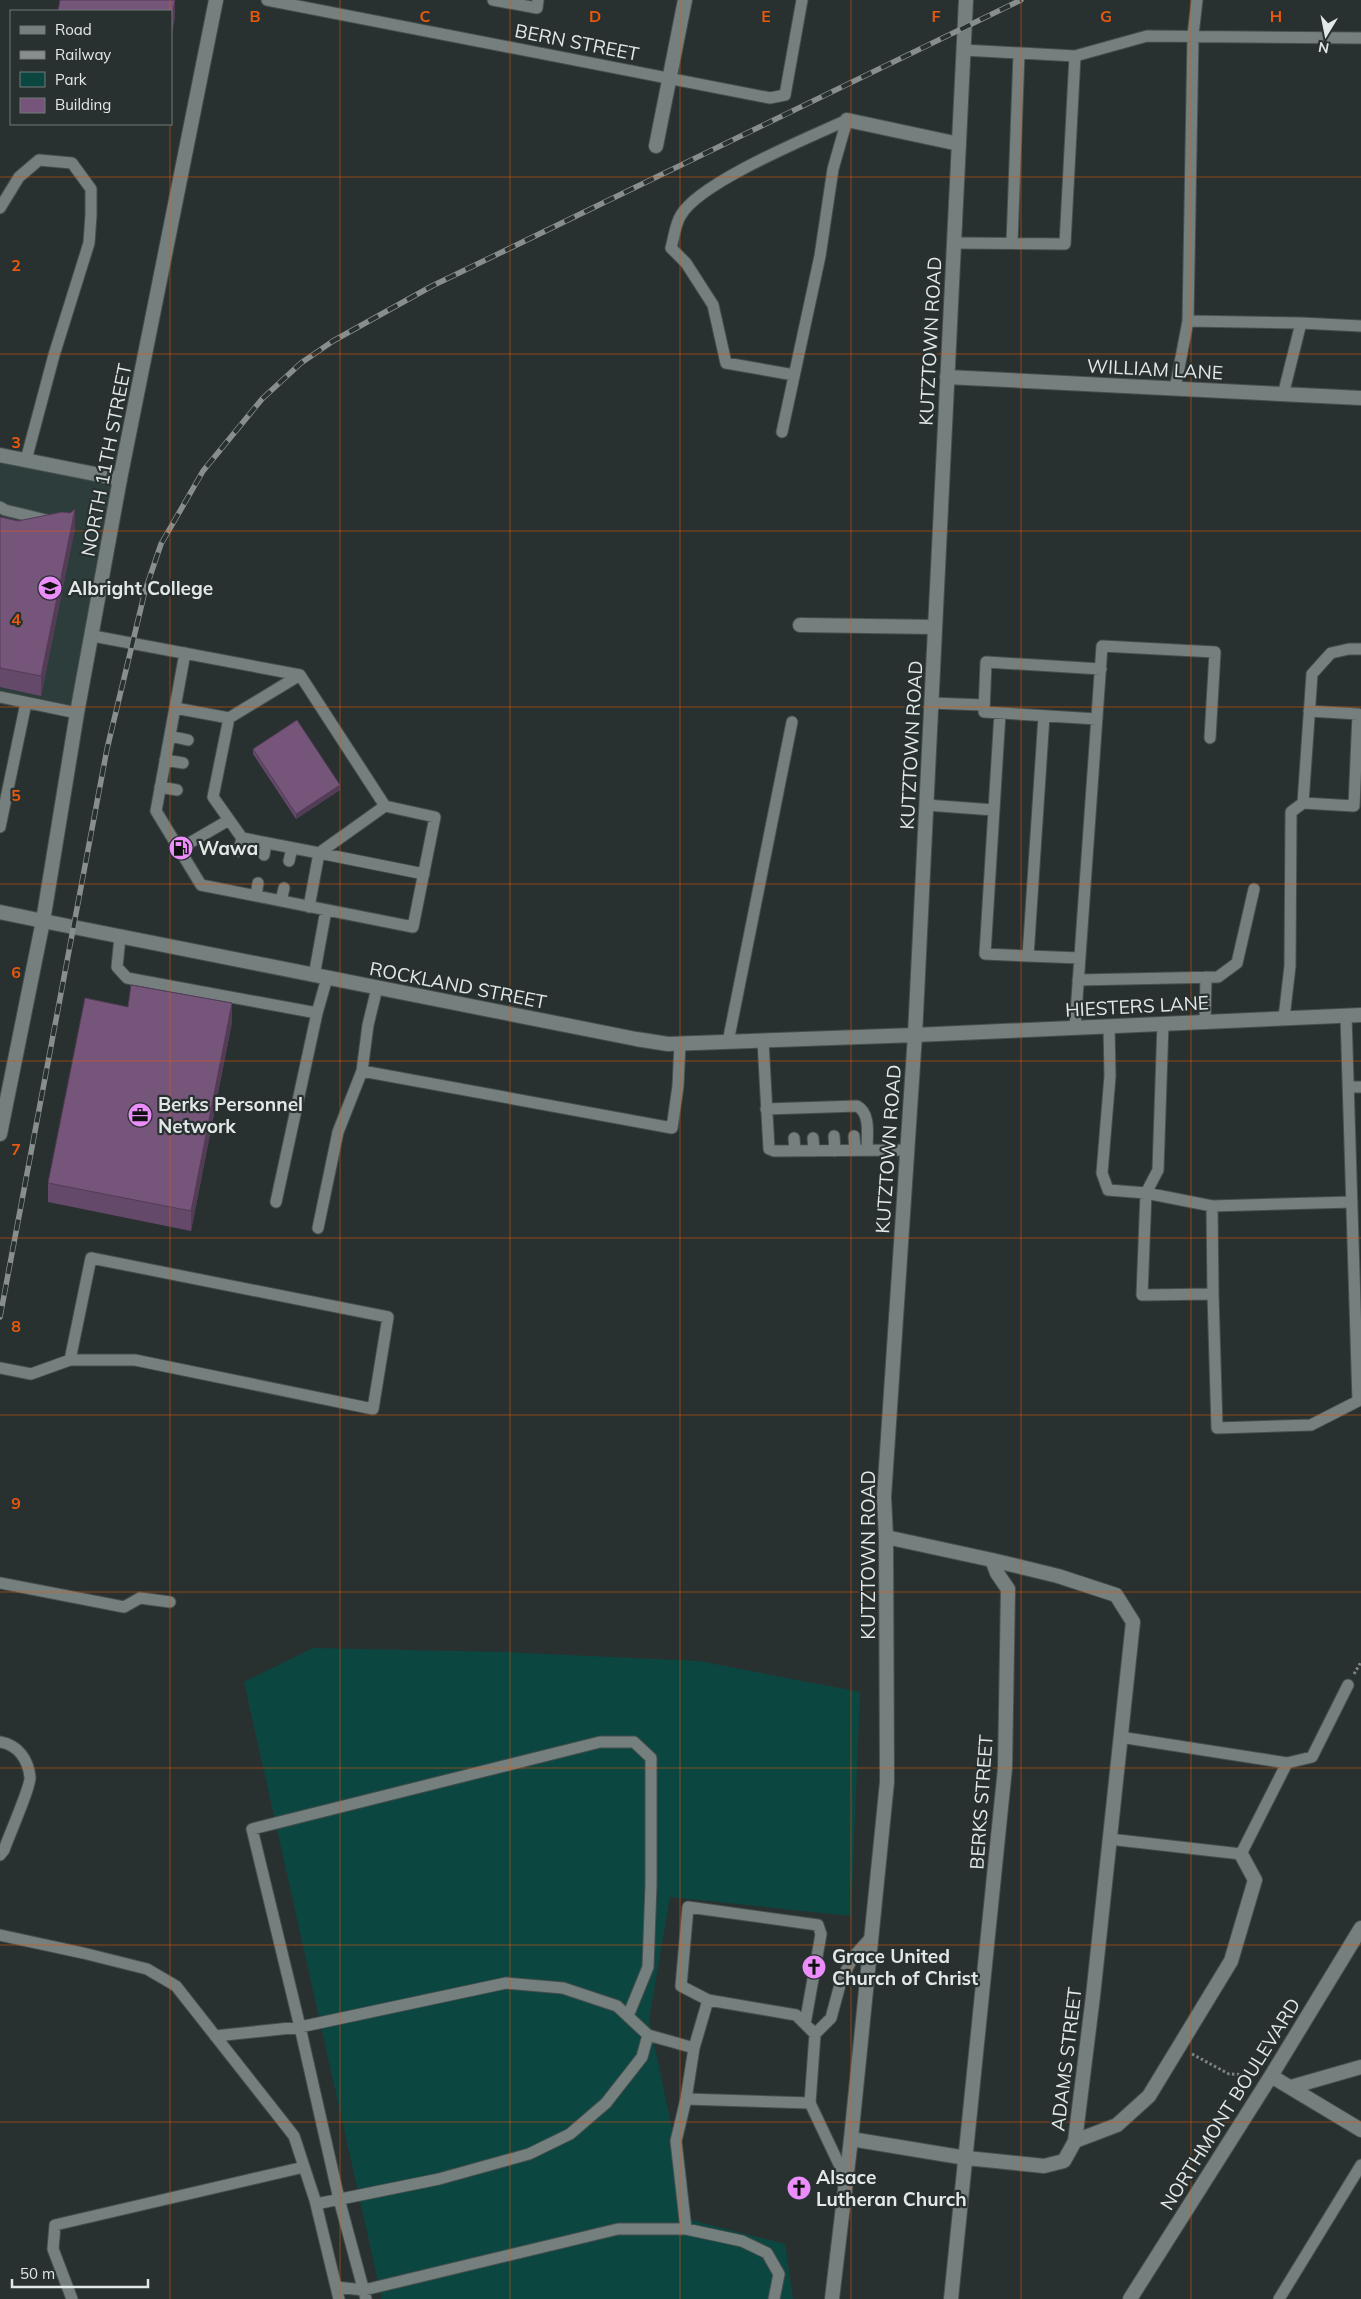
<svg xmlns="http://www.w3.org/2000/svg" width="1361" height="2299" viewBox="0 0 1361 2299" font-family="Mulish,sans-serif">
  <style>
    .built { fill: #2d3d3b }
    .green { fill: #0c4641 }
    .lines { fill: none; stroke-linecap: round; stroke-linejoin: round }
    .service-casing { stroke: #474f4e; stroke-width: 13 }
    .minor-casing { stroke: #474f4e; stroke-width: 16 }
    .tertiary-casing { stroke: #474f4e; stroke-width: 16 }
    .secondary-casing { stroke: #474f4e; stroke-width: 16 }
    .path { stroke: #7c8382; stroke-width: 3; stroke-dasharray: 2.5 2.5; stroke-linecap: butt }
    .service { stroke: #757f7d; stroke-width: 11 }
    .minor { stroke: #757f7d; stroke-width: 14 }
    .tertiary { stroke: #757f7d; stroke-width: 14 }
    .secondary { stroke: #757f7d; stroke-width: 14 }
    .rail-casing { stroke: #878e8d; stroke-width: 5.5 }
    .rail { stroke: #293130; stroke-width: 4; stroke-dasharray: 11; stroke-linecap: butt }
    .wall { fill: #65496a }
    .shaded-wall { fill: #533c56 }
    .building { fill: #76557b; stroke: #533c56 }
    .grid { fill: none; stroke: #e8590c; stroke-width: 1; stroke-opacity: 0.55 }
    .labels { text-anchor: middle; stroke-width: 4.5; stroke-linejoin: round; paint-order: stroke }
    .street-label { font-size: 19px; fill: #e2e8e7; stroke: #293130 }
    .poi-label { font-size: 19px; font-weight: bold; fill: #e2e8e7; stroke: #293130; text-anchor: start }
    .grid-label { font-size: 16px; text-anchor: middle; font-weight: bold; fill: #e8590c; stroke: #293130; stroke-width: 4.5; stroke-linejoin: round; paint-order: stroke }
  </style>
  <rect width="100%" height="100%" fill="#293130"/>
  <!-- built -->
  <path class="built" d="M0,455L120,479L77,713L0,697Z"/>
  <!-- green -->
  <path class="green" d="M313,1648L504,1652L699,1661L860,1692L851,1916L670,1897L649,2019L691,2220L785,2244L793,2299H382L244,1682Z"/>
  <g class="lines">
    <defs>
      <path id="service" d="M267,0L770,98L785,95L802,0
        M493,0L537,8L538,0
        M1075,56L1147,36L1361,38
        M0,208L19,177L39,160L72,163L91,189V215L89,243L54,355L26,460
        M954,243L1065,244L1075,56L963,50
        M1012,243L1019,53
        M1188,321L1301,323L1283,395
        M1301,323L1361,326
        M794,375L726,363L713,305L686,263L671,248C674,238 675,224 681,215C700,182 810,137 847,120
        M1175,389L1188,321L1193,35L1197,0
        M782,432L820,256L833,169L847,120
        M0,507L5,510L50,521
        M93,636L300,675L385,806L319,853L424,874
        M185,653L156,811L201,885L413,927L435,817L385,806
        M0,697L77,713
        M931,703L984,705
        M175,708L229,718L300,675
        M1000,713L985,954L1028,956
        M1044,716L1028,956L1080,958
        M229,718L213,797L242,838L319,853L309,907
        M1097,719L984,712L986,662L1101,669
        M170,736L188,740
        M165,760L183,763
        M160,787L177,790
        M1303,803L1354,806L1358,714L1309,711
        M926,805L994,810
        M0,827L26,703
        M179,849L229,820
        M239,851L242,838
        M264,855L266,843
        M289,861L292,848
        M256,896L258,883
        M281,901L284,888
        M120,937L117,967L127,978L317,1013
        M314,976L326,910
        M1078,980L1218,977L1237,963L1254,889
        M377,988L368,1025L362,1071L672,1128L678,1086L680,1043
        M1346,1016L1358,1401
        M1284,1018L1290,966L1291,812L1303,803L1312,674L1331,653L1349,649H1361
        M1205,1021L1206,977
        M1163,1023L1158,1170L1146,1193L1142,1295L1213,1294L1217,1428L1311,1425L1358,1401
        M1109,1026L1110,1076L1102,1173L1108,1190L1146,1193L1212,1206L1352,1202
        M1075,1027L1102,646L1215,652L1210,738
        M763,1041L769,1149L774,1151L908,1150
        M728,1042L792,722
        M1348,1087H1361
        M766,1109L857,1106C871,1113 867,1136 867,1150
        M834,1136L835,1151
        M854,1136L855,1150
        M794,1138L795,1151
        M813,1138L814,1151
        M276,1202L317,1013L327,978
        M1212,1206L1213,1294
        M318,1228L338,1132L362,1071
        M0,1368L31,1374L70,1360H135L373,1409L388,1317L91,1258L70,1360
        M0,1583L124,1607L140,1598L170,1602
        M0,1742C18,1745 28,1759 30,1777C31,1786 8,1838 4,1850L0,1855
        M1287,1763L1312,1757L1348,1685
        M1109,1839L1241,1854L1287,1763L1120,1737
        M0,1935L83,1953L147,1969L176,1986L294,2136L315,2200L339,2299
        M708,2000L796,2015L815,2034L810,2103L686,2099L694,2048Z
        M708,2000L681,1986L688,1907L818,1925L821,1934L805,2024
        M815,2034L831,2018L841,1981L853,1957L872,1936
        M648,2035L694,2048
        M215,2036L300,2027L506,1983L563,1988L617,2006L648,2035L642,2057L606,2103L570,2134L529,2154L439,2179L316,2204
        M810,2103L846,2179
        M686,2229L676,2141L686,2099
        M336,2287L364,2290L618,2229H686L742,2241L767,2253L779,2274L774,2299
        M72,2299L53,2249L55,2225L304,2167
        M366,2299L339,2199L300,2027L252,1829L600,1742H634L651,1758V1885L648,1967L628,2016
        M1279,2299L1361,2165"/>
      <path id="minor" d="M847,120L959,144
        M656,146L685,0
        M947,377L1361,398
        M0,455L120,479
        M800,625L935,627
        M886,1537L992,1560L997,1573L1008,1589L1005,1768L951,2299
        M1271,2076L1361,2130
        M1291,2087L1361,2067
        M851,2139L966,2158L1044,2166L1064,2161L1075,2141L1093,1996L1133,1622L1116,1595L1058,1576L992,1560
        M1075,2141L1117,2125L1149,2096L1231,1961L1255,1880L1241,1854
        M1130,2299L1271,2076L1361,1928"/>
      <path id="tertiary" d="M0,912L43,921L77,713L120,479L216,0
        M915,1035L1361,1015"/>
      <path id="secondary" d="M0,1134L43,921L636,1039L668,1044L915,1035
        M832,2299L851,2139L887,1782L886,1537L884,1497L915,1035L966,0"/>
    </defs>
    <!-- service casing -->
    <use href="#service" class="service-casing"/>
    <!-- minor casing -->
    <use href="#minor" class="minor-casing"/>
    <!-- tertiary casing -->
    <use href="#tertiary" class="tertiary-casing"/>
    <!-- secondary casing -->
    <use href="#secondary" class="secondary-casing"/>
    <!-- path -->
    <path class="path" d="M1354,1674L1361,1662
      M1192,2054L1229,2074L1253,2075"/>
    <!-- service -->
    <use href="#service" class="service"/>
    <!-- minor -->
    <use href="#minor" class="minor"/>
    <!-- tertiary -->
    <use href="#tertiary" class="tertiary"/>
    <!-- secondary -->
    <use href="#secondary" class="secondary"/>
    <defs>
      <path id="rail" d="M0,1317L107,749L145,591L161,544L203,471L262,399L301,363L333,341L432,286L1021,0"/>
    </defs>
    <!-- rail casing -->
    <use href="#rail" class="rail-casing"/>
    <!-- rail -->
    <use href="#rail" class="rail"/>
  </g>
  <!-- wall -->
  <path class="wall" d="M0,517L18,521L75,528L41,696L0,687Z
    M253,749L340,790L296,819L253,754Z
    M128,1007L232,1022L191,1231L48,1202V1183Z"/>
  <!-- shaded-wall -->
  <path class="shaded-wall" d="M175,0V19L171,37V18Z
    M75,509V528L41,696V676Z
    M340,785V790L296,819V814Z
    M232,1003V1022L191,1231V1211Z"/>
  <!-- building -->
  <path class="building" d="M60,0H175L171,18V11H58Z
    M75,509L41,676L0,668V517L18,521L62,512L70,513Z
    M297,720L340,785L296,814L253,749Z
    M131,985L232,1003L191,1211L48,1183L85,998L128,1007Z"/>
  <!-- grid -->
  <path class="grid" d="M170,0V11M340,0V2299M510,0V2299M680,0V2299M851,0V2299M1021,0V2299M1191,0V2299M170,124V2299M0,177H1361M0,354H1361M0,531H1361M0,707H1361M0,884H1361M0,1061H1361M0,1238H1361M0,1415H1361M0,1592H1361M0,1768H1361M0,1945H1361M0,2122H1361"/>
  <!-- icons -->
  <defs>
    <symbol id="university-disc" viewBox="-11 -11 22 22"><circle r="9.5" fill="#eb8dfb" stroke="#293130"/><path d="M0-5L7-2L0 1L-7-2ZM-4 1L0 2.5L4 1V4Q0 6-4 4Z" fill="#111"/></symbol>
    <symbol id="fuel-disc" viewBox="-11 -11 22 22"><circle r="9.5" fill="#eb8dfb" stroke="#293130"/><path d="M-5.5-6h7V0h2V4h1.3V-2.5L3-4.5l.8-.8L6-3V5H2.5V1h-1V6h-7ZM-4.2-4.7v3.2H.2V-4.7Z" fill="#111"/></symbol>
    <symbol id="office-disc" viewBox="-11 -11 22 22"><circle r="9.5" fill="#eb8dfb" stroke="#293130"/><path d="M-6-3h4V-5.5h4V-3h4V5H-6ZM-1-4.5V-3h2v-1.5ZM-6 0V1H6V0Z" fill="#111"/></symbol>
    <symbol id="church-disc" viewBox="-11 -11 22 22"><circle r="9.5" fill="#eb8dfb" stroke="#293130"/><path d="M-1.2-6h2.4v3.5h3.3v2.4h-3.3V6h-2.4V-.1h-3.3v-2.4h3.3Z" fill="#111"/></symbol>
  </defs>
  <g fill-rule="evenodd">
    <use href="#university-disc" x="36" y="574" width="28" height="28"/>
    <use href="#fuel-disc" x="167" y="834" width="28" height="28"/>
    <use href="#office-disc" x="126" y="1101" width="28" height="28"/>
    <use href="#church-disc" x="800" y="1953" width="28" height="28"/>
    <use href="#church-disc" x="785" y="2174" width="28" height="28"/>
  </g>
  <g class="labels">
    <!-- street labels -->
    <g class="street-label">
      <text transform="translate(577 42) rotate(11)" y="7">BERN STREET</text>
      <text transform="translate(930 341) rotate(-87)" y="7">KUTZTOWN ROAD</text>
      <text transform="translate(1155 369) rotate(3)" y="7">WILLIAM LANE</text>
      <text transform="translate(106 460) rotate(-79)" y="7">NORTH 11TH STREET</text>
      <text transform="translate(911 745) rotate(-87)" y="7">KUTZTOWN ROAD</text>
      <text transform="translate(458 985) rotate(11)" y="7">ROCKLAND STREET</text>
      <text transform="translate(1137 1006) rotate(-3)" y="7">HIESTERS LANE</text>
      <text transform="translate(888 1149) rotate(-86)" y="7">KUTZTOWN ROAD</text>
      <text transform="translate(868 1555) rotate(-90)" y="7">KUTZTOWN ROAD</text>
      <text transform="translate(981 1802) rotate(-86)" y="7">BERKS STREET</text>
      <text transform="translate(1066 2059) rotate(-83)" y="7">ADAMS STREET</text>
      <text transform="translate(1230 2104) rotate(-58)" y="7">NORTHMONT BOULEVARD</text>
    </g>
    <!-- poi labels -->
    <g class="poi-label">
      <text x="68" y="595">Albright College</text>
      <text x="198" y="855">Wawa</text>
      <text x="158" y="1111">Berks Personnel<tspan x="158" dy="22">Network</tspan></text>
      <text x="832" y="1963">Grace United<tspan x="832" dy="22">Church of Christ</tspan></text>
      <text x="816" y="2184">Alsace<tspan x="816" dy="22">Lutheran Church</tspan></text>
    </g>
  </g>
  <g class="grid-label">
    <text x="255" y="22">B</text>
    <text x="425" y="22">C</text>
    <text x="595" y="22">D</text>
    <text x="766" y="22">E</text>
    <text x="936" y="22">F</text>
    <text x="1106" y="22">G</text>
    <text x="1276" y="22">H</text>
    <text x="16" y="271">2</text>
    <text x="16" y="448">3</text>
    <text x="16" y="625">4</text>
    <text x="16" y="801">5</text>
    <text x="16" y="978">6</text>
    <text x="16" y="1155">7</text>
    <text x="16" y="1332">8</text>
    <text x="16" y="1509">9</text>
  </g>
  <!-- legend -->
  <rect x="10" y="10" width="162" height="115" fill="#293130" stroke="#737a79"/>
  <rect x="20" y="26" width="25" height="8" fill="#757f7d" stroke="#737a79"/>
  <text x="55" y="35" font-size="15" fill="#e2e8e7">Road</text>
  <rect x="20" y="51" width="25" height="8" fill="#878e8d" stroke="#737a79"/>
  <text x="55" y="60" font-size="15" fill="#e2e8e7">Railway</text>
  <rect x="20" y="72" width="25" height="15" fill="#0c4641" stroke="#737a79"/>
  <text x="55" y="85" font-size="15" fill="#e2e8e7">Park</text>
  <rect x="20" y="98" width="25" height="15" fill="#76557b" stroke="#737a79"/>
  <text x="55" y="110" font-size="15" fill="#e2e8e7">Building</text>
  <!-- north arrow -->
  <g transform="translate(1326 35) rotate(190)" stroke="#293130" stroke-width="4" paint-order="stroke">
  <path d="M0-4L9 19L0 12L-9 19Z" fill="#e2e8e7"/>
  <text y="-8" font-size="14" font-weight="bold" text-anchor="middle" fill="#e2e8e7">N</text>
  </g>
  <!-- scale -->
  <path d="M12 2279v8h136v-8" fill="none" stroke="#e2e8e7" stroke-width="2.5"/>
  <text x="20" y="2279" font-size="15" fill="#e2e8e7" stroke="#293130" stroke-width="4" paint-order="stroke">50 m</text>
</svg>
